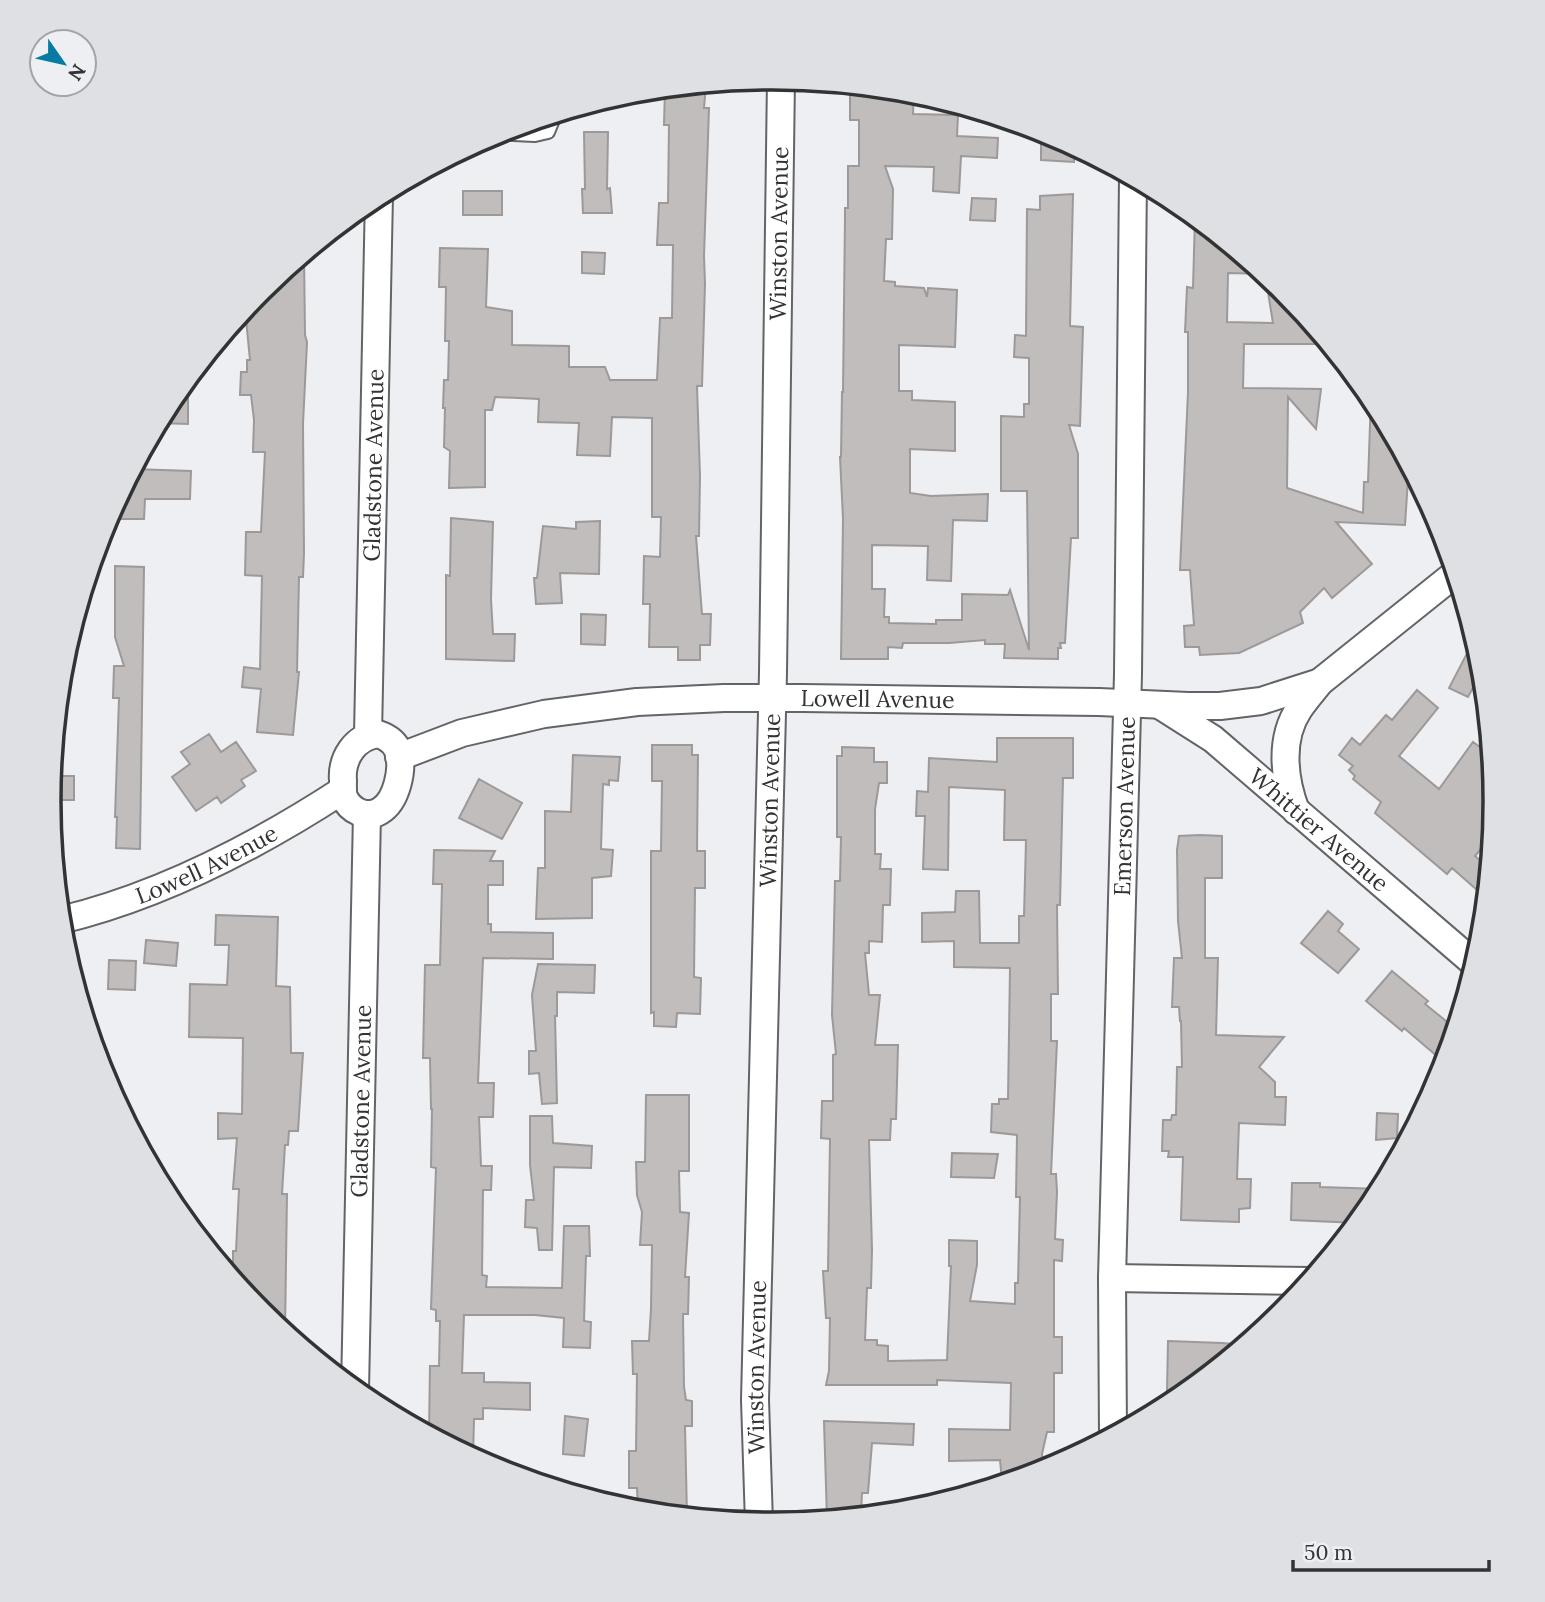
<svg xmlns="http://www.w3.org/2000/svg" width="1545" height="1602" viewBox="0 0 1545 1602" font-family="Lora,serif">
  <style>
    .building { fill: #c1bdbc; stroke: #9d9998; stroke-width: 2; fill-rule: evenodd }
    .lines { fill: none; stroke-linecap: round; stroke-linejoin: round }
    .lane-casing { stroke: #636467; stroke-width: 16 }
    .street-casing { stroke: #636467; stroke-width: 30 }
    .lane { stroke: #fff; stroke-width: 12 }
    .street { stroke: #fff; stroke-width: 26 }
    .labels { text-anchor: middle; stroke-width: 6; stroke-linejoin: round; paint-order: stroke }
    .street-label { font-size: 23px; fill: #323334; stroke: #edeff3 }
    .rim { fill: none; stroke: #323334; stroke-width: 3.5 }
  </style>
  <rect width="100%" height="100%" fill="#edeff3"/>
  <!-- building -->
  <path class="building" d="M706,84L704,108H709L704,256L705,284L702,386H697L700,476L699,536H696L702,614H711L710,645H700V660H678V647H649L650,604H643L644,556L660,557L661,517H652V418L612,417L610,456L577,455L579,423L538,422L539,399L495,397L492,410H485V487L449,488L450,451L444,447L445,408H443L444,380H448L449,341H445L446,287H439L440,248L488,249L486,307L512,311V345L569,346V367H605L610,380H657L660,318H672L673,245H657L659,203H668L669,125H664L665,88Z
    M850,85L914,91L913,114L958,115L957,136L998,138L997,158L961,156L959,193L933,191L934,167L885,166L893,189L892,239H886L884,281L895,282V286L924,288L927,297L928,288L957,290L955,347L899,345V391H912V400L955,402V451L910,449V493L931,496L988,494L987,521L953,520L951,581L927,580L928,546L872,545V589H885L884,617H889V623L936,624V620H962V594L1008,595L1010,590L1029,650L1027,491H1001V416L1024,417V404H1029V358L1014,357L1015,335L1026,336L1027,209L1040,210V196L1073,194L1070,326L1083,327L1080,426L1069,425L1078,454V538H1071L1065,643H1060L1061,648H1058V659L1004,658L1005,644H985V640L949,643H903L902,648L888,647V659H841L843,519L840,457H841L842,392H843L845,217V208H848V166H859V120H850Z
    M1041,130L1074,146V162L1041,160Z
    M584,132H608L607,189L610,188L612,213H583L582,189H585Z
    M463,191H502V215H463Z
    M972,198L996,199L995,221L970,220Z
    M1195,216L1284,290L1329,344H1244L1243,388L1321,389L1316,429L1288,397L1287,488L1363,513L1364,482H1368L1371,396L1409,464L1405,525L1336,522L1372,564L1332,598L1324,588L1300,612L1303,623L1239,653L1200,655L1199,647H1185L1184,626L1194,625L1190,570H1180L1188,392V332H1185L1187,287L1193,288ZM1228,273L1265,274L1273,323L1227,322Z
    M582,252L605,253L604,274L582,273Z
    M304,254L305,335L307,342L303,424L304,553L303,577H299L297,672H299L293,735L257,732L261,689L242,687L244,667L260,669L262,576L245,575L246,532H261L265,452H253L254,420L251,395H240L241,372H247V360H250L245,309L261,289Z
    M188,379V424L158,423L171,399Z
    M133,469L191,471L190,499H145L144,519H121L123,489Z
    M451,518L493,522L491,599L493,634H515L514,661L446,659V575L450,576Z
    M600,521L599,574L560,573L562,603L536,604L534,578H537L543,526L576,529V522Z
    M115,566L144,567L140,849L116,848L117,817H115L119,698H113L114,666H124L115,637Z
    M581,614L606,615L605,645L581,644Z
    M1475,638L1483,669L1468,697L1449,688Z
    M1417,690L1438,708L1399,756L1439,789L1473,742L1492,756L1495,791L1484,806L1495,815L1493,826L1482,839L1486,843L1475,856L1489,868L1486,898L1452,868L1447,874L1375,813L1381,802L1353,779L1355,776L1349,770L1353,766L1339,755L1352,738L1360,745L1386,715L1392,720Z
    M209,734L221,752L236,742L256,771L241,780L245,786L221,803L217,797L196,811L172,777L190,764L181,752Z
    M997,738H1073V778H1063L1060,905H1057L1058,994H1051V1041H1057L1051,1174H1056L1057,1192L1055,1239L1063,1240L1062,1261L1054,1260V1337H1062V1373H1054V1432H1047L1042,1454L1044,1471L1009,1482V1480L1002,1481L1000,1460L949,1461V1429L1010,1430L1011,1383L937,1380V1385H826L829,1371L830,1318H826L823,1271H828L830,1139L821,1138L822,1101H833V1055L836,1054L832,1015L835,881H840L841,837H837V756H842V747L874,748V762H887V783H879L875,809V854H881L880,869H891L890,905H883L882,942L869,941V953H865L869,995H880L875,1045H898L896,1119H891L890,1140H869L872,1250L871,1288H867L865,1340H877V1345L888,1346V1361L947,1360L951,1266H949V1240L977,1241V1265L970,1301L1015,1304V1283H1018L1020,1197H1016L1017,1135L991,1132L992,1104H999V1099H1008L1010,968L954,967V941L922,942V913L955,912L956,891H979L980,943H1019V916H1024L1026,840H1004L1005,790L949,787L948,870L923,869L925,816H916L917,791L928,792L929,758L997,762Z
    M652,745H692V755H698L697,851H705V888H695L694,977L701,978L700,1014L677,1013L676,1027L654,1026V1012L651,1013V851H661L662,781H652Z
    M573,755L620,757L618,781L609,780V785L603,784L601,849L613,850L611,876L592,878V918L536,919L538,868H545V811L571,812Z
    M51,776H74V800H49Z
    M479,779L522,803L502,839L459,818Z
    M1200,835L1222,836V878H1205V958H1218L1216,1035L1284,1037L1259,1067L1275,1082V1097H1286L1285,1125L1239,1123L1237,1179H1251L1250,1208L1239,1209V1222L1181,1220L1183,1157H1168L1169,1151H1162L1163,1120H1171L1172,1115H1176L1177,1067H1182L1181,1021H1180L1179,1007H1172L1174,958H1182L1178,921L1177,850L1179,836Z
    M434,850L495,851L490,861H503V885H488V924H491V932L553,933V959L483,958L478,1083H494L493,1117H479L481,1166H492L491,1190H483L482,1275L487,1276L486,1287L562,1288L564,1226H589L590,1256H586L584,1321L591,1322L590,1348L563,1347L564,1318L535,1315H464L462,1373H484V1382L530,1383V1410L483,1408V1419H474L473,1457L429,1434L430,1366H439L440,1321H436V1310L431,1309L436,1168L431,1167L432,1109H431L430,1058H423L425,965H440L442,884H433Z
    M1328,911L1343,924L1338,931L1359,949L1338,973L1301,943Z
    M216,915L278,917L276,986L290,987L291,1053H303L298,1131H289L288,1145H285L282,1194H287L285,1332L261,1312L233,1278V1251H236L239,1189H233L237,1138L218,1139V1113L242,1114L243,1038L189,1037L190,984L227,985L229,945H215Z
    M146,940L178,943L176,966L144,963Z
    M109,960L136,961L135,990L108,989Z
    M538,964L595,965L594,993L557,992V1016H555L557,1103L542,1104L539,1073L529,1074V1051H536L532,995Z
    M1392,971L1428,1001L1425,1004L1456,1029L1445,1063L1404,1028L1402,1031L1366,1001Z
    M646,1095H689V1171H679L680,1212L689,1213L685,1277H689L688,1314H683L684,1387L686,1400L692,1401V1426H685L687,1516L638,1511L637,1488H629V1451H636L637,1374H633L632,1341H649L651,1309L652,1245H640L642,1212L637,1195L636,1162H645Z
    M1377,1113L1398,1114L1397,1138L1376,1140Z
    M530,1116H552L553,1143L592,1146L591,1168L554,1167L552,1250H539L537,1228L525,1227L526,1200H534L530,1165Z
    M952,1153L998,1154L994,1178L951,1177Z
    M1292,1183H1320V1187L1381,1189L1374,1203L1358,1223L1291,1220Z
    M1168,1341L1222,1343L1245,1345L1188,1392L1167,1391Z
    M565,1416L588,1419L584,1456L563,1454Z
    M824,1421L914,1424L913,1445L872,1443L868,1493H862L861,1516L827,1519Z"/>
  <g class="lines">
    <defs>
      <path id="lane" d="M495,133L535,135L548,132L555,115"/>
      <g id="street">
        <path id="s1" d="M1161,706L1213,739L1475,964"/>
        <path d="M378,734C387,737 395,742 398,751C404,768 397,801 380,811C367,819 350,811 344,797C342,792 343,786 343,781C341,758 355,737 378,734Z"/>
        <path id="s2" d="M368,735L379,195"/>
        <path id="s3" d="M399,757L462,733L544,714L637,702L724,698H803L1099,702L1188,706H1220L1261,701L1320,682L1456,573"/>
        <path d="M1296,811C1284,779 1279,739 1299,709C1305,700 1313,691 1320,682"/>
        <path id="s4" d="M61,920C161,896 257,846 343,790"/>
        <path d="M1112,1278L1310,1281"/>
        <path id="s5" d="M355,1390L367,814"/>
        <path id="s6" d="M1113,1436L1112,1278L1128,674L1133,177"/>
        <path id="s7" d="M759,1523L755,1400L773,672L781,78"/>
      </g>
    </defs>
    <!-- lane casing -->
    <use href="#lane" class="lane-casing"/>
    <!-- street casing -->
    <use href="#street" class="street-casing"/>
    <!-- lane -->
    <use href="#lane" class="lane"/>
    <!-- street -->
    <use href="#street" class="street"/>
  </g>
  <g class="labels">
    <!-- street labels -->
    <g class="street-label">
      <text dy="8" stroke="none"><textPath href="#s7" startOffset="1290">Winston Avenue</textPath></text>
      <text dy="8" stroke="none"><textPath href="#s2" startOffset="270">Gladstone Avenue</textPath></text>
      <text dy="8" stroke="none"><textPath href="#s3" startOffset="486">Lowell Avenue</textPath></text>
      <text dy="8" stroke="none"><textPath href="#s7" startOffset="723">Winston Avenue</textPath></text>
      <text dy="8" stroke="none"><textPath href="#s6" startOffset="630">Emerson Avenue</textPath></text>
      <text dy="8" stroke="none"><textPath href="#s1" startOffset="201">Whittier Avenue</textPath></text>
      <text dy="8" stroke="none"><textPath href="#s4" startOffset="156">Lowell Avenue</textPath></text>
      <text dy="8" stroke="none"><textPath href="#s5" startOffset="289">Gladstone Avenue</textPath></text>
      <text dy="8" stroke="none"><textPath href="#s7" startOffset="156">Winston Avenue</textPath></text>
    </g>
  </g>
  <!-- crop -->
  <path d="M0 0H1545V1602H0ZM61 801a711 711 0 1 1 1422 0a711 711 0 1 1-1422 0Z" fill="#dee0e4" fill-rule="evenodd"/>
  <path class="rim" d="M61 801a711 711 0 1 1 1422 0a711 711 0 1 1-1422 0Z"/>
  <!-- north arrow -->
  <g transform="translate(63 63) rotate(124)"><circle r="33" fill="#edeff3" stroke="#a2a4a7" stroke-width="2"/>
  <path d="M0-5L12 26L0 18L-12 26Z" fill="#087ba3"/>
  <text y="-10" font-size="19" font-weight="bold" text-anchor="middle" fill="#323334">N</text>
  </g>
  <!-- scale -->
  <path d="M1293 1560v10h196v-10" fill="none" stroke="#323334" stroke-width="3.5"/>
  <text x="1304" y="1560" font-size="21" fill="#323334" stroke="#edeff3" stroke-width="5" paint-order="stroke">50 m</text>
</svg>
